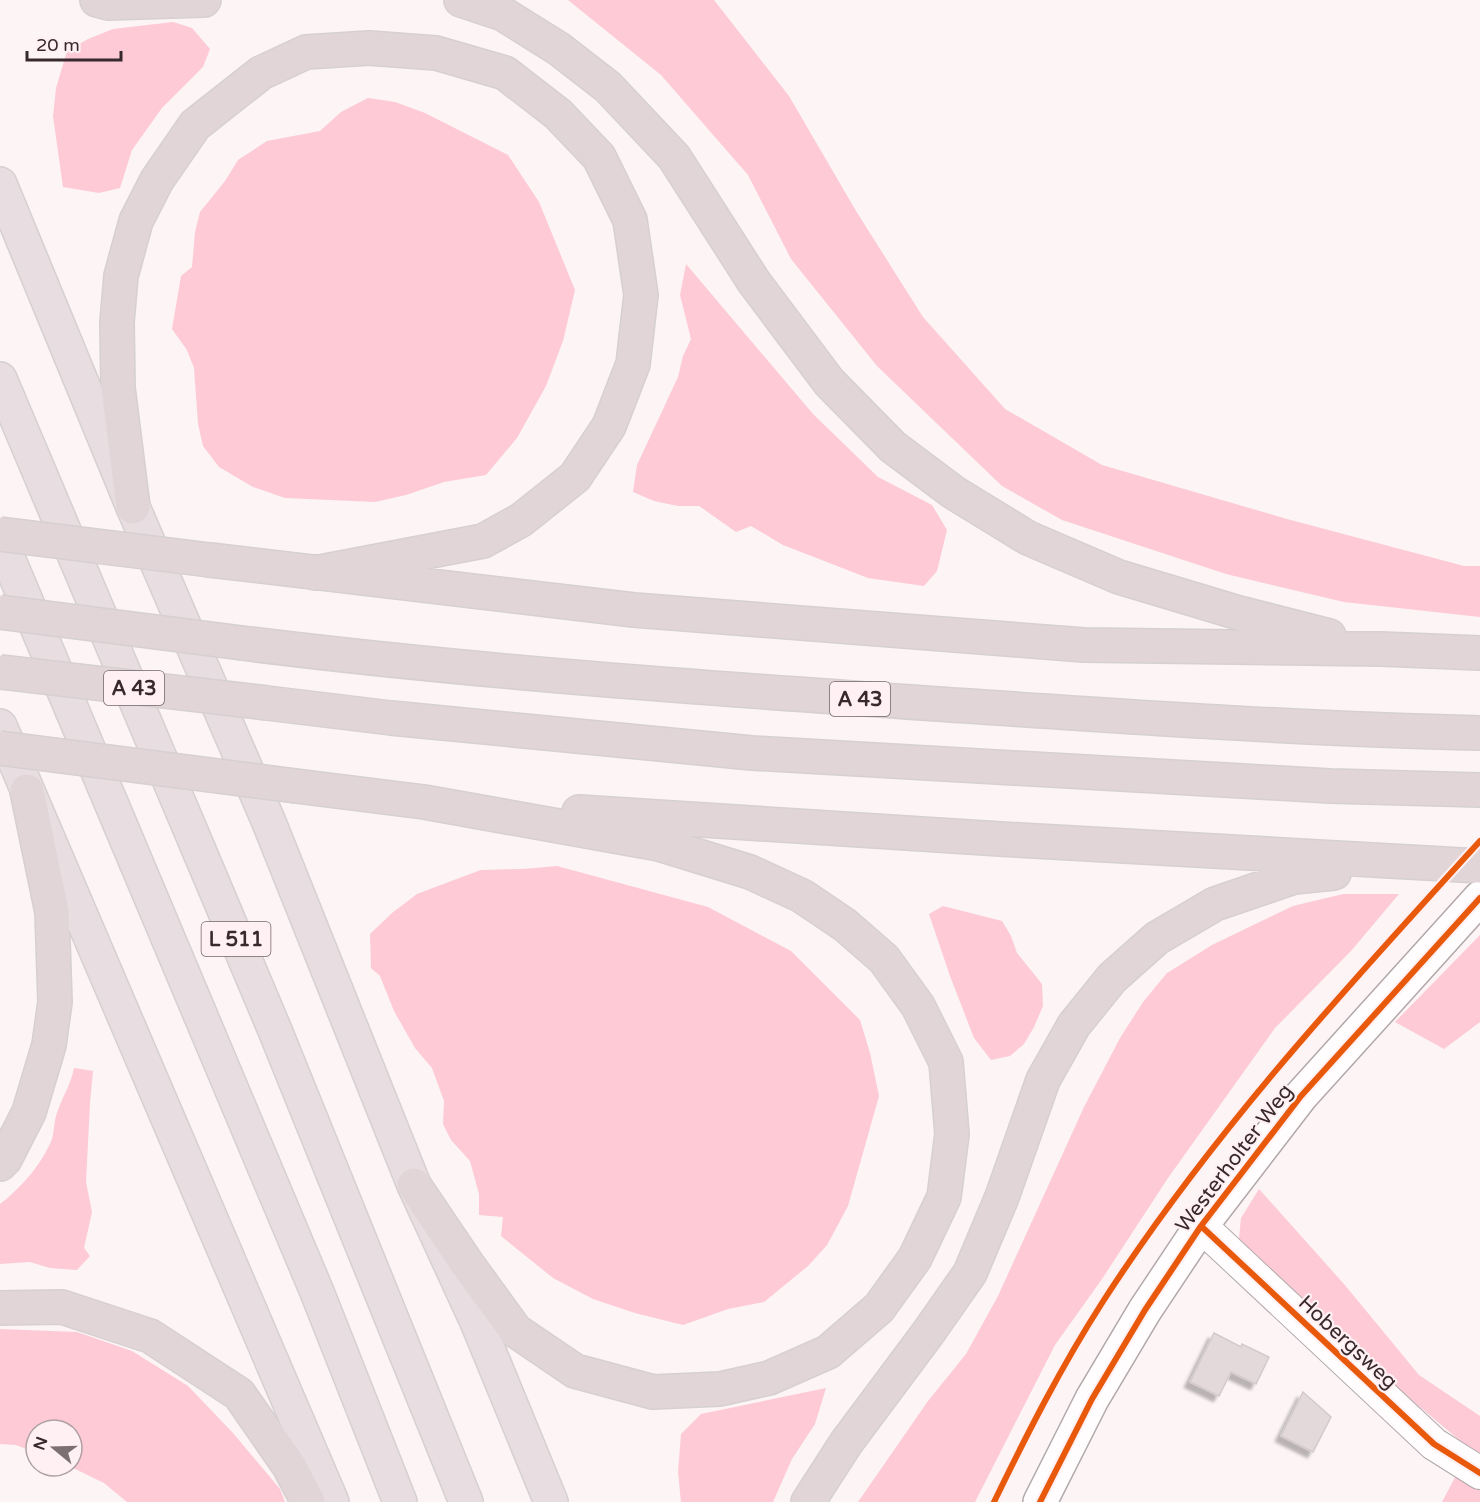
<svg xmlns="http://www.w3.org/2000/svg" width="1480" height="1502" viewBox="0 0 1480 1502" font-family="'Varela Round',sans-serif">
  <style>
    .forest { fill: #fdcad6 }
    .building { fill: #e3d9db; stroke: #d4cacc; stroke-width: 1.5; filter: url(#shadow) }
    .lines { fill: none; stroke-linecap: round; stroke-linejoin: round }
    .minor-casing { stroke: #b2a8aa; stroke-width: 34 }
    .tertiary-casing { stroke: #b2a8aa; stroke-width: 36 }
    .trunk-casing { stroke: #d6d0d1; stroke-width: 36 }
    .motorway-casing { stroke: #d6d0d1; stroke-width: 36 }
    .minor { stroke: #fffdfe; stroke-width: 32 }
    .tertiary { stroke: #fffdfe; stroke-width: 33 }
    .trunk { stroke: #e8dde0; stroke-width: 33 }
    .motorway { stroke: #e2d5d8; stroke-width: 33 }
    .motorway-bridge-casing { stroke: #d6d0d1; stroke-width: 36; stroke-linecap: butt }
    .motorway-bridge { stroke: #e2d5d8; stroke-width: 33 }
    .cycleway-casing { stroke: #fff0f3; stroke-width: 10 }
    .cycleway { stroke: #e8590c; stroke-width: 6 }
    .labels { text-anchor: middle; stroke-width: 4.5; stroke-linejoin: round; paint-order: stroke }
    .shield { fill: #fff0f3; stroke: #736568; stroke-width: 1.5 }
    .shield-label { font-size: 20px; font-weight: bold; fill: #37292c }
    .street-label { font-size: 21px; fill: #37292c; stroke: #fff0f3 }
  </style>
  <defs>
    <filter id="shadow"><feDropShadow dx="-5.5" dy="5.5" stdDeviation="1.5" flood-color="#0004"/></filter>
  </defs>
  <rect width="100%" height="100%" fill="#fcf4f5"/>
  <!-- forest -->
  <path class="forest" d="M568,0H714L789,96L856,211L923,317L1005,409L1102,465L1287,519L1464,566H1480V617L1344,602L1226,574L1062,520L1002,486L877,366L791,259L748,175L661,75Z
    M173,22L192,28L210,49L203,67L162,108L132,150L120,188L99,193L63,187L53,116L56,88L67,51L88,39L113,29Z
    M368,98L395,102L425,113L508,155L539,202L575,290L563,341L546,386L517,438L486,475L444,482L406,495L375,502L285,498L253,487L219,467L203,446L198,424L194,368L187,350L172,329L181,276L192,267L195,232L200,212L225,181L238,160L267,141L320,131L341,112Z
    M686,264L813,414L878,477L932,505L947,530L937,571L924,586L868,578L783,545L751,526L736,532L699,506H678L654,501L633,492L637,465L678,377L683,356L691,339L680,295Z
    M557,866L708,907L791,951L860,1020L870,1053L879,1096L848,1206L827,1245L808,1266L764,1302L728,1309L683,1325L635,1313L593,1299L553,1278L501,1236L503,1217L479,1215V1194L470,1161L451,1140L443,1124L444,1101L432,1068L415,1048L394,1011L380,976L371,968L370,934L392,913L417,894L454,880L481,870L523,869Z
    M1343,894H1399L1351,951L1275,1028L1168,1178L1102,1279L1055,1345L975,1502H858L928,1401L966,1354L998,1296L1084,1107L1120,1038L1143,1002L1167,973L1212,945L1293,906Z
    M943,906L1002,921L1011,936L1017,953L1042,984L1043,1006L1034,1027L1024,1044L1010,1056L991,1060L974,1038L950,976L929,914Z
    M1480,935V1022L1444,1049L1395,1022Z
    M74,1068L93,1071L90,1103L86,1182L92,1212L84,1248L90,1256L77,1270L50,1268L30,1262L0,1264V1204C21,1188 42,1164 52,1139C54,1131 54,1123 56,1116C61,1099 71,1085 74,1068Z
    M1259,1189L1344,1284L1419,1375L1480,1416V1502H1442L1470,1449L1316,1320L1239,1239L1241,1218Z
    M0,1329L77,1332L132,1351L188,1386L233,1433L280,1489L285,1502H127L104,1483L69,1466H72V1430H36V1453L16,1445L0,1444Z
    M826,1388L815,1424L792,1459L773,1502H681L678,1472L681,1434L701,1414Z"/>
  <!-- building -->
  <path class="building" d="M1214,1333L1241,1347L1242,1344L1269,1357L1256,1384L1231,1372L1219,1396L1190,1382Z
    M1303,1392L1331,1417L1313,1452L1281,1436Z"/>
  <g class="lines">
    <defs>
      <path id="minor" d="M1201,1226L1434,1444L1480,1473"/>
      <path id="tertiary" d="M1040,1502L1092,1399L1145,1310L1201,1226L1301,1096L1480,898"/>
      <path id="trunk" d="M0,184L133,507L268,820L414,1185L477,1322L551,1502
        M0,379L274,1028L466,1502
        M0,539L317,1292L400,1502
        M0,726L332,1502"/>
      <path id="motorway" d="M97,0L108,3L204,0
        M461,0L503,14L559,49L608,87L674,157L754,282L829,382L893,447L953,492L1028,538L1119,577L1239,613L1329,636
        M133,507L118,388L117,322L121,276L136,221L157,180L195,125L261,73L306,52L369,48L436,53L505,73L558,114L599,157L630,220L641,295L633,364L609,426L575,477L521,520L483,541L315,573
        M210,560L634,610L1084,645L1381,649L1480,653
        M242,643C473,672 706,688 938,704C1119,716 1299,729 1480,733
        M267,703L391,718L752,753L1330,786L1480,790
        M296,786L424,802L659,844L750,872L802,896L845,925L884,959L918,1006L946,1062L952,1134L944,1197L915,1258L879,1308L828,1352L769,1378L720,1389L653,1392L575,1371L516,1331L468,1265L414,1185
        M579,812L1000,839L1480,866
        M0,1164L5,1159L29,1112L49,1045L55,1002L52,912L27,791
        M0,1308L62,1307L150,1336L239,1394L289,1466L308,1502
        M808,1502L846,1443L928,1333L970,1273L1002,1197L1043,1080L1074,1025L1112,978L1157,938L1215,904L1294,877L1334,873"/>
    </defs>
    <!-- minor casing -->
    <use href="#minor" class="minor-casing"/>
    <!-- tertiary casing -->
    <use href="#tertiary" class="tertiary-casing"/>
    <!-- trunk casing -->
    <use href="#trunk" class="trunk-casing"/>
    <!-- motorway casing -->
    <use href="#motorway" class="motorway-casing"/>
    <!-- minor -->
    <use href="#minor" class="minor"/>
    <!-- tertiary -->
    <use href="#tertiary" class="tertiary"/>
    <!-- trunk -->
    <use href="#trunk" class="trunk"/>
    <!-- motorway -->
    <use href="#motorway" class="motorway"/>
    <defs>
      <path id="motorway-bridge" d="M0,534L210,560
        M0,612L242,643
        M0,672L267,703
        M0,748L296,786"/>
    </defs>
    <!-- motorway-bridge casing -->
    <use href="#motorway-bridge" class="motorway-bridge-casing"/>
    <!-- motorway-bridge -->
    <use href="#motorway-bridge" class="motorway-bridge"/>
    <defs>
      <path id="cycleway" d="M1201,1226L1434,1444L1480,1473
        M994,1502C1027,1434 1061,1367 1102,1303C1210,1135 1346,988 1480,841
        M1040,1502L1092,1399L1145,1310L1201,1226L1301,1096L1480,898"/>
    </defs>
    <!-- cycleway casing -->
    <use href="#cycleway" class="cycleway-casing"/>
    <!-- cycleway -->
    <use href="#cycleway" class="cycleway"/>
  </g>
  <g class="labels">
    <!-- shield labels -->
    <g class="shield">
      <rect x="104" y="671" width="60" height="34" rx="4.5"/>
      <rect x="830" y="682" width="60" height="34" rx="4.5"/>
      <rect x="201.5" y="922" width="69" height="34" rx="4.5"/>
    </g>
    <g class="shield-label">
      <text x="134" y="695">A 43</text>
      <text x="860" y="706">A 43</text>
      <text x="236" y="946">L 511</text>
    </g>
    <!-- street labels -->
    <g class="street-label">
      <text transform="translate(1234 1158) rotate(-53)" y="7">Westerholter Weg</text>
      <text transform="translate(1348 1342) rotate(43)" y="7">Hobergsweg</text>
    </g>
  </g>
  <!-- north arrow -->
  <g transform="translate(54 1448) rotate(289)"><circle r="28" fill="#fff0f3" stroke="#afa0a3" stroke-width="1.5"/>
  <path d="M0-4.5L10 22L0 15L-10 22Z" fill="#7c7072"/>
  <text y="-9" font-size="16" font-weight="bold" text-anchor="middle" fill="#37292c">N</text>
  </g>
  <!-- scale -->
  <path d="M27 51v9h94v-9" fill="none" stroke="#37292c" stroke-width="3"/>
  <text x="36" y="51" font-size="18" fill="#37292c" stroke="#fff0f3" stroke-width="4.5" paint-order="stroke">20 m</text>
</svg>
